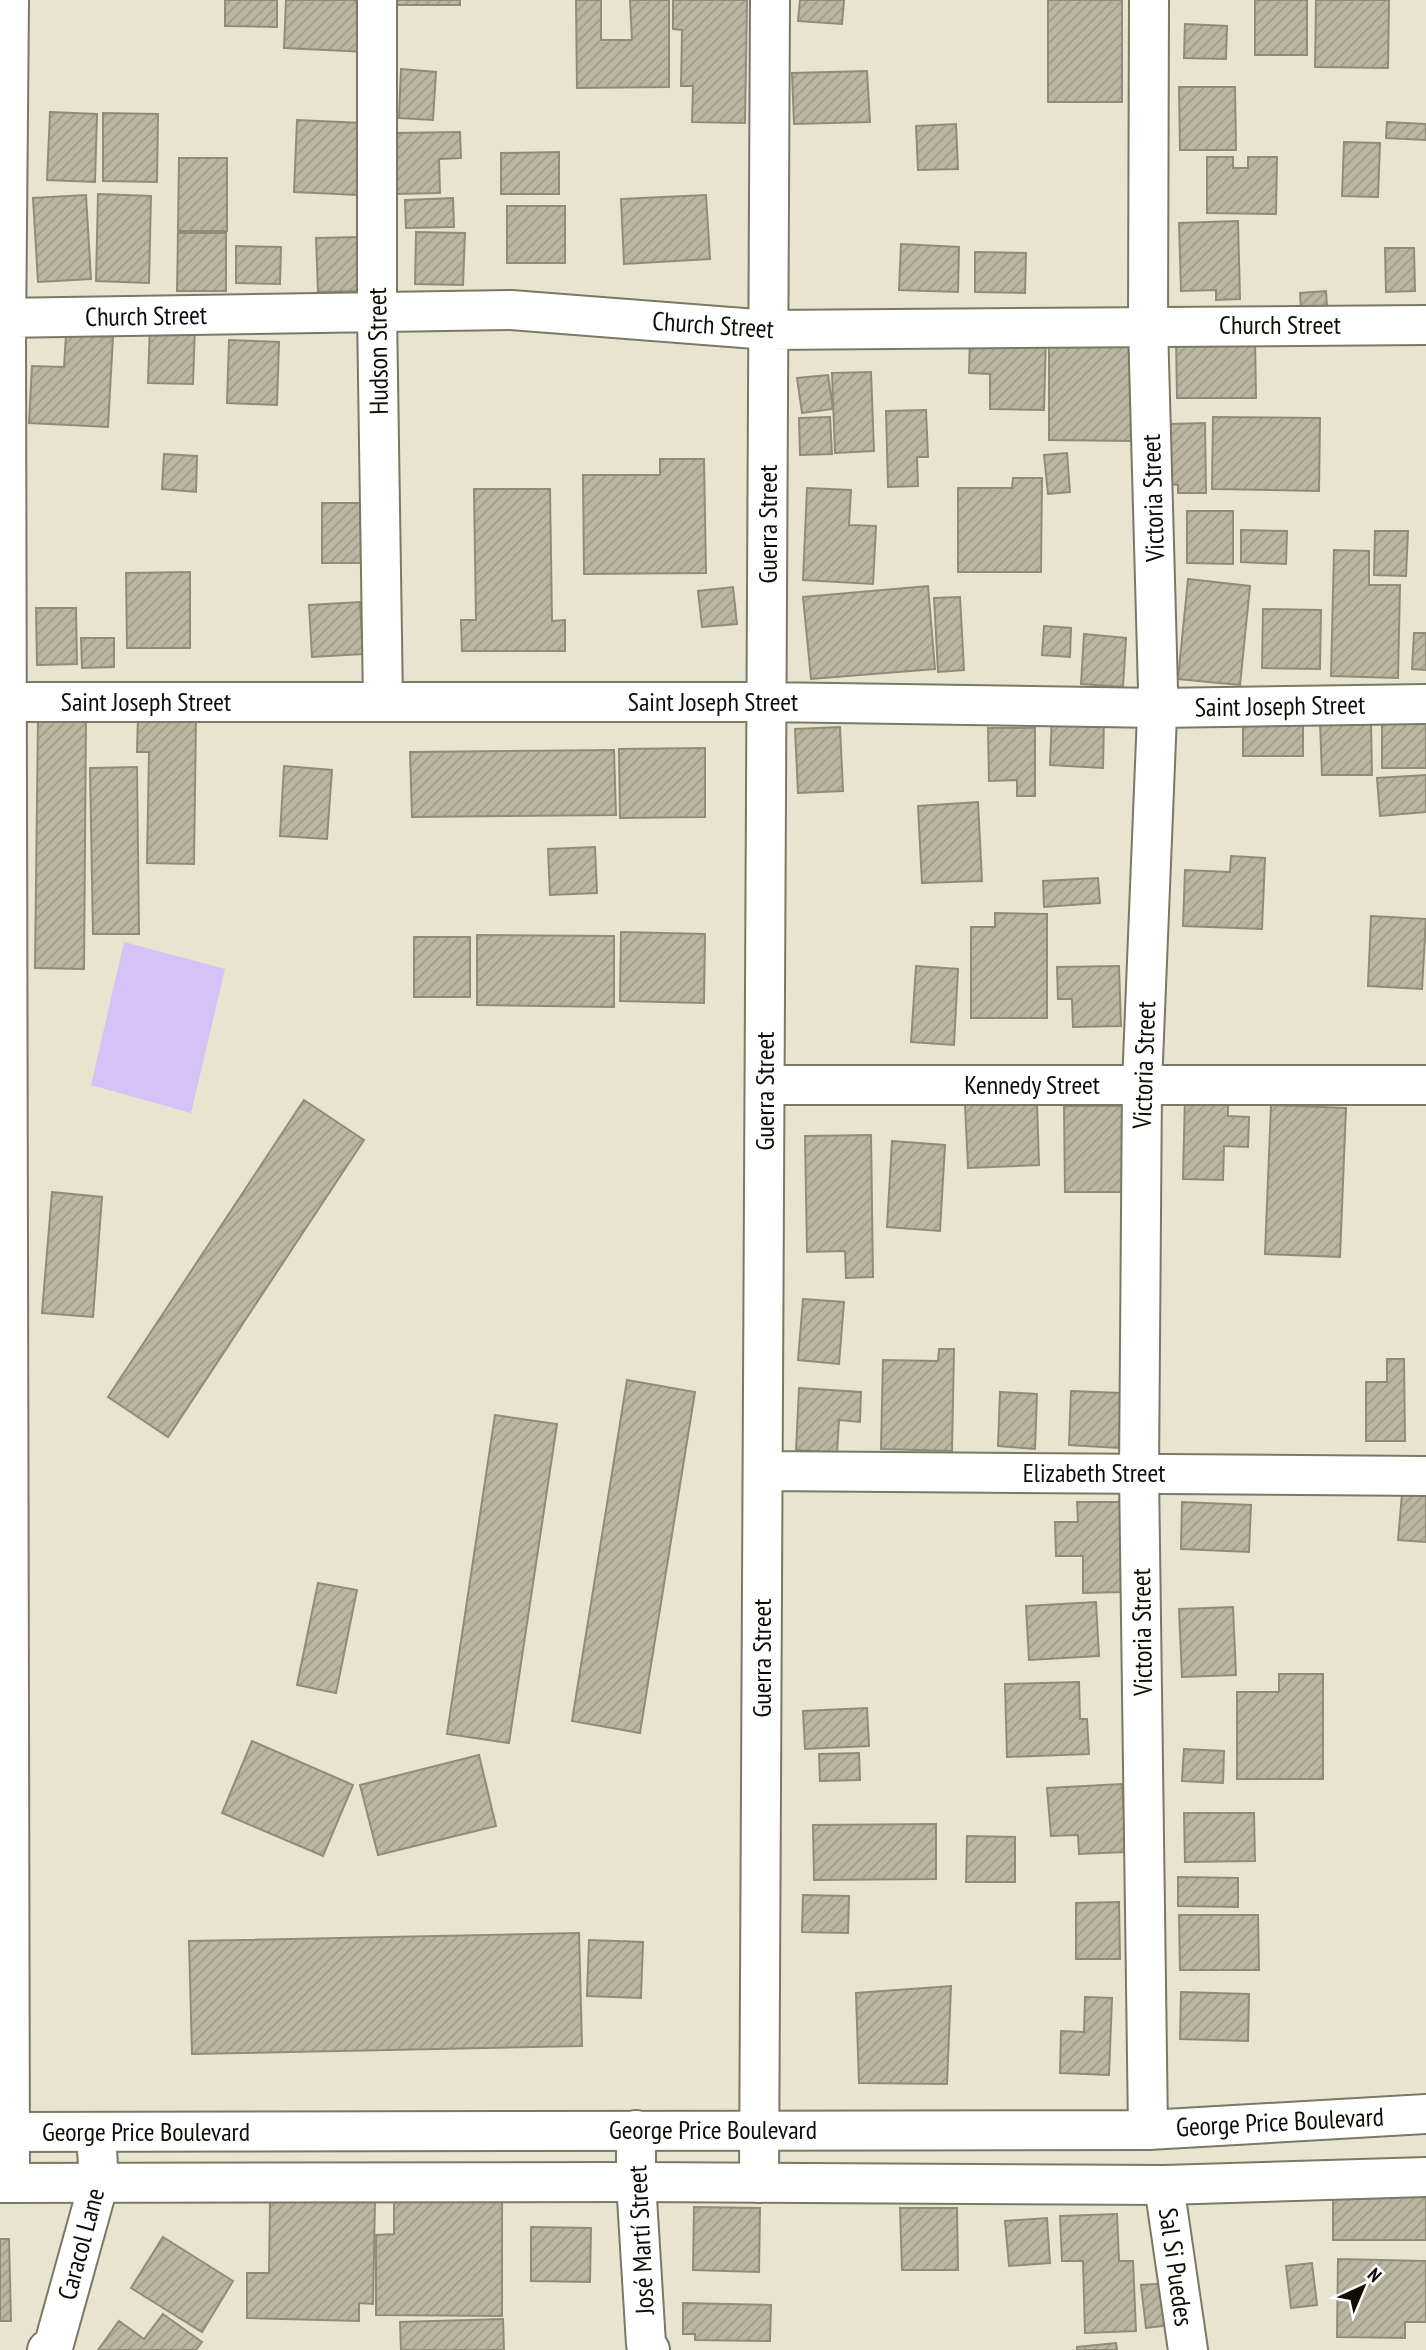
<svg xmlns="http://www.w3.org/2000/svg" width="1426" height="2350" viewBox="0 0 1426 2350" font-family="'PT Sans Narrow',sans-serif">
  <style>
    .garden { fill: #d5c2f7 }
    .building { fill: url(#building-hatch); stroke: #908c79; stroke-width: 2 }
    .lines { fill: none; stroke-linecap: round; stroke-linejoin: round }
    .street-casing { stroke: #7b7865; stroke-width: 42 }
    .highway-casing { stroke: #7b7865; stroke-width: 42 }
    .street { stroke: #fff; stroke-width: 38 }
    .highway { stroke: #fff; stroke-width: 38 }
    .labels { text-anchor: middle; stroke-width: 6; stroke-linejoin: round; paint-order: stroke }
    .street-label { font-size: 26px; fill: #0f0d06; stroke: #fff }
  </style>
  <defs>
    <pattern id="building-hatch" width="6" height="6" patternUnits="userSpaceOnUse" patternTransform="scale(1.75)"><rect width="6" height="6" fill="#bab6a1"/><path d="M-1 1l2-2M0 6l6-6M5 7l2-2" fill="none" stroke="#9f9b89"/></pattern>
  </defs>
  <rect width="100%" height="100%" fill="#e8e4cf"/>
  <!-- garden -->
  <path class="garden" d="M124,942L225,969L191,1113L91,1085Z"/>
  <!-- building -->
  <path class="building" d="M225,0H277V27L225,26Z
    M286,0H369L367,52L284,48Z
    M392,0H460V5H392Z
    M576,0H601V40H632L630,0H669V87L577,88Z
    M673,0H747L745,123L692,122L693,86H681L682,30L673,29Z
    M800,0H844L842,24L798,21Z
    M1048,0H1122V102H1048Z
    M1255,0H1307V55H1255Z
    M1316,0H1389L1388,68L1315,67Z
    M1185,24L1227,26L1226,59L1184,58Z
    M401,69L436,72L433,120L399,118Z
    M867,71L870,122L794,124L792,73Z
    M1179,87H1235L1236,150H1180Z
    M50,112L97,114L95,182L47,180Z
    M103,113L158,114L157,182L103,181Z
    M297,120L362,123L358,195L294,192Z
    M1387,122L1426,124V140L1386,138Z
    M956,124L958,169L918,170L916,126Z
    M460,132L461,158L439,159L440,193L394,194L393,133Z
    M1344,142L1380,143L1378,197L1342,196Z
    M559,152V194H501V153Z
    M1207,157H1233V168H1248V157H1277L1276,214L1207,213Z
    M179,158H227V231H178Z
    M98,194L151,196L149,283L96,281Z
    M86,195L91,279L38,282L33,198Z
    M706,195L710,259L624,264L621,199Z
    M453,198L454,227L406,228L405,200Z
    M507,206H565V263H507Z
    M1238,221L1240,299L1216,300V290L1181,291L1179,223Z
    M416,232L465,233L463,285L415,284Z
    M178,233H226V291H177Z
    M362,237L363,291L318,292L316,238Z
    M901,244L959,247L958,292L899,290Z
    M236,246L281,247L280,284L236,283Z
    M1385,248H1414L1415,291L1386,292Z
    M975,252L1026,253L1025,293L975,292Z
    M1326,291L1327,306L1301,308L1300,293Z
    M150,324L195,326L193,384L148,383Z
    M970,333L1046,334L1044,410L990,409V374L969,373Z
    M1049,333H1132V441L1049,440Z
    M66,334L113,337L108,427L29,423L32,366L64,367Z
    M1255,338L1256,398H1177L1176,339Z
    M229,340L279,342L277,405L227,403Z
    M871,372L874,451L835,453L832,373Z
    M828,375L833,409L802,413L797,378Z
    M926,410L928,457H917L918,486L888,487L886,411Z
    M830,417L832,454L800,455L799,418Z
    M1213,417L1320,418L1319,491L1212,489Z
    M1205,423L1206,493H1178V485L1170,484L1169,424Z
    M1067,453L1070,492L1048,494L1044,455Z
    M164,454L197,456L196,492L162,489Z
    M660,459H704L706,573L584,574L583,475H660Z
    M1013,478H1042L1041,572H958V488H1012Z
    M807,488L851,490L849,525L876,526L873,584L803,580Z
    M474,489H550L552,621L565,620V651H462L461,620H476Z
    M322,503H361V563H322Z
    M1187,511H1233V564L1187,563Z
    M1241,530L1287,531L1286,564L1241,562Z
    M1375,531H1408L1406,576L1374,575Z
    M1334,550L1369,551V585H1400L1398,678L1331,676Z
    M190,572V648H127L126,573Z
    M1188,579L1250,586L1240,685L1178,679Z
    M928,586L935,669L811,679L803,597Z
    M733,587L737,624L702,627L698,591Z
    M960,597L964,670L938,672L934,598Z
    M360,602L363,654L312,657L309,605Z
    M36,608H76L77,664L37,665Z
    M1263,609L1321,610L1320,669L1262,668Z
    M1044,626L1071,628L1070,657L1042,655Z
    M1414,633H1426V670L1412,669Z
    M1084,634L1126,638L1123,687L1081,684Z
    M81,638H114V667L82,668Z
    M138,714L196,715L194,864L147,863L149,752H137Z
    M1052,714L1104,716L1103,768L1050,765Z
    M38,716L86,717L84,969L35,968Z
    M1243,719H1303V756H1243Z
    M1382,719H1426V768H1382Z
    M1320,722H1371L1372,775H1322Z
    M840,727L843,791L798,793L795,729Z
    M988,728H1035V796H1017V780L989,781Z
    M705,748V817L620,818L619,749Z
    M614,750L616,815L412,817L410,752Z
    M284,766L332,770L327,839L280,836Z
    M137,767L139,934H93L90,768Z
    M1426,775V812L1380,816L1377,778Z
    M978,802L982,881L922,883L918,806Z
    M595,847L597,893L550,895L548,849Z
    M1231,856L1265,858L1262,929L1183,926L1185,870L1230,872Z
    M1098,878L1100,903L1044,907L1043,881Z
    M995,913L1047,914V1018H971V927H995Z
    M1371,916L1426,919L1422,989L1368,986Z
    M621,932L705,934L704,1003L620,1001Z
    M477,935L614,936V1007L477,1005Z
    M414,937H470V997H414Z
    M916,966L958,969L954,1045L911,1042Z
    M1119,966L1121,1026L1073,1027L1072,999H1058L1057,967Z
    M1185,1095L1228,1096V1116L1249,1117L1248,1147L1224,1146L1223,1180L1183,1179Z
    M304,1100L364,1140L168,1437L108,1397Z
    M1037,1103L1039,1165L968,1168L965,1105Z
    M1271,1105L1346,1108L1340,1257L1265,1254Z
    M1064,1106H1122V1192H1065Z
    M871,1135L873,1277L846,1278L845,1251L807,1252L805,1136Z
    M892,1141L945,1145L940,1231L887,1227Z
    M52,1192L102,1197L93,1317L42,1313Z
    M803,1299L844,1302L839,1364L798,1360Z
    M939,1349H954L952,1451L881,1449L883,1360L938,1361Z
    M1387,1359H1404L1405,1441H1366V1382H1387Z
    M627,1380L695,1392L640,1733L572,1721Z
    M799,1388L861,1392L860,1422L839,1420L837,1453L796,1450Z
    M1071,1391L1121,1393L1119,1448L1069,1445Z
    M1000,1392L1037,1394L1035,1449L998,1446Z
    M495,1415L557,1424L509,1743L447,1734Z
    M1402,1494L1426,1496V1542L1398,1540Z
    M1077,1502H1122L1123,1592L1083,1593V1556H1056L1055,1522H1078Z
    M1182,1502L1251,1505L1249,1552L1181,1549Z
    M318,1583L357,1590L336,1693L297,1685Z
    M1096,1602L1099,1656L1029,1660L1026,1606Z
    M1233,1607L1236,1675L1182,1677L1179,1609Z
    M1279,1674H1323V1779H1237V1692H1279Z
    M1079,1682L1080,1719H1087L1089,1754L1007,1757L1005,1684Z
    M867,1708L869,1746L805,1749L803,1711Z
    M252,1741L353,1785L323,1856L222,1813Z
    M1184,1749L1224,1751L1223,1783L1182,1781Z
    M859,1753L860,1780L820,1781L819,1754Z
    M479,1755L496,1826L378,1855L360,1785Z
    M1122,1784L1126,1852L1079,1854L1078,1835L1051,1836L1047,1788Z
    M1184,1813H1254L1255,1861L1185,1862Z
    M936,1824V1879L814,1880L813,1825Z
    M967,1836L1015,1837V1882H966Z
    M1178,1877L1238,1878V1907L1178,1906Z
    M803,1895L849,1896L848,1933L802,1932Z
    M1119,1902L1120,1959H1076V1903Z
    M1179,1915H1258L1259,1970H1180Z
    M579,1933L582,2046L192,2054L189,1941Z
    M589,1940L643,1942L641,1998L587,1996Z
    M951,1986L947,2084L859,2083L856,1993Z
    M1181,1992L1249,1994L1248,2041L1180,2039Z
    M1085,1997L1112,1998L1109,2075L1060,2073L1061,2031L1084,2032Z
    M1333,2190H1426V2240H1333Z
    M394,2193L502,2194V2316L376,2315V2235L394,2234Z
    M270,2199L375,2201L373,2304L359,2303V2321L247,2318V2273H269Z
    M694,2207L760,2208L759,2272L693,2270Z
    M900,2208H957L958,2270H902Z
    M1117,2214L1119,2261H1133L1136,2331L1085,2333L1083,2261H1062L1060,2216Z
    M1047,2218L1050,2263L1009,2266L1005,2221Z
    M531,2227L591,2228L590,2282L531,2281Z
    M163,2237L233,2281L202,2332L131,2288Z
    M0,2239H9L11,2321H0Z
    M1338,2259L1426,2261V2322H1405V2338L1337,2337Z
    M1312,2263L1317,2305L1291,2308L1286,2266Z
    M1168,2283L1171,2325L1146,2328L1141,2285Z
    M683,2303L771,2305L770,2341L695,2340V2334H683Z
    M163,2314L202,2342L196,2350H98L119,2321L144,2339Z
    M503,2319L504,2350H401L400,2322Z
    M1116,2343L1117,2350H1077V2347Z"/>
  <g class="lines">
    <defs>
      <path id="street" d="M9,0L6,337L10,2183
        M377,0V313L383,702
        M0,318L511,310L769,330L1426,325
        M0,702H767L1158,708L1426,704
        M765,1085H1426
        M763,1471L1426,1476
        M636,2130V2182L646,2344L650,2350
        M1148,2130L1139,1473L1142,1085L1158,690L1148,325L1149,0
        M759,2183L770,0
        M1164,2185L1188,2350
        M47,2350L54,2344L99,2182L96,2133"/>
      <path id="highway" d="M0,2132L1148,2130L1426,2114
        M0,2183L636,2182L1164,2185L1426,2177"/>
    </defs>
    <!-- street casing -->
    <use href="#street" class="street-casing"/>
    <!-- highway casing -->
    <use href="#highway" class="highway-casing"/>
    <!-- street -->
    <use href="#street" class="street"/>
    <!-- highway -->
    <use href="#highway" class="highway"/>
  </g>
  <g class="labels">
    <!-- street labels -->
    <g class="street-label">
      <text transform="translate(146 316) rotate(-1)" y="9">Church Street</text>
      <text transform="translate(713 325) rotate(4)" y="9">Church Street</text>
      <text x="1280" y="334">Church Street</text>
      <text transform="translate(378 351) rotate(-91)" y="9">Hudson Street</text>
      <text transform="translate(1153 498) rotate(-92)" y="9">Victoria Street</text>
      <text transform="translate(768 524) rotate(-90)" y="9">Guerra Street</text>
      <text x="146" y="711">Saint Joseph Street</text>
      <text x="713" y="711">Saint Joseph Street</text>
      <text transform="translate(1280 706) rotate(-1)" y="9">Saint Joseph Street</text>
      <text transform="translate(1144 1065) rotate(-88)" y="9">Victoria Street</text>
      <text x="1032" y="1094">Kennedy Street</text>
      <text transform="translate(765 1091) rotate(-90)" y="9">Guerra Street</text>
      <text x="1094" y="1482">Elizabeth Street</text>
      <text transform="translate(1142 1632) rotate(-91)" y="9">Victoria Street</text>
      <text transform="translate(762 1658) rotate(-90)" y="9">Guerra Street</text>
      <text transform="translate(1280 2122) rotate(-3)" y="9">George Price Boulevard</text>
      <text x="713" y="2139">George Price Boulevard</text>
      <text x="146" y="2141">George Price Boulevard</text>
      <text transform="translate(641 2240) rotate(-93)" y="9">José Martí Street</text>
      <text transform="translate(81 2244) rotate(-75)" y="9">Caracol Lane</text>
      <text transform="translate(1176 2267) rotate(82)" y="9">Sal Si Puedes</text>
    </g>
  </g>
  <!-- north arrow -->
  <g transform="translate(1363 2287) rotate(44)" stroke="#ffffff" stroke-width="5" paint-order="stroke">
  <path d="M0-5L12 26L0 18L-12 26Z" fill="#0f0d06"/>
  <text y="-10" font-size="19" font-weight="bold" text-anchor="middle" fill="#0f0d06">N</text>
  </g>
</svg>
